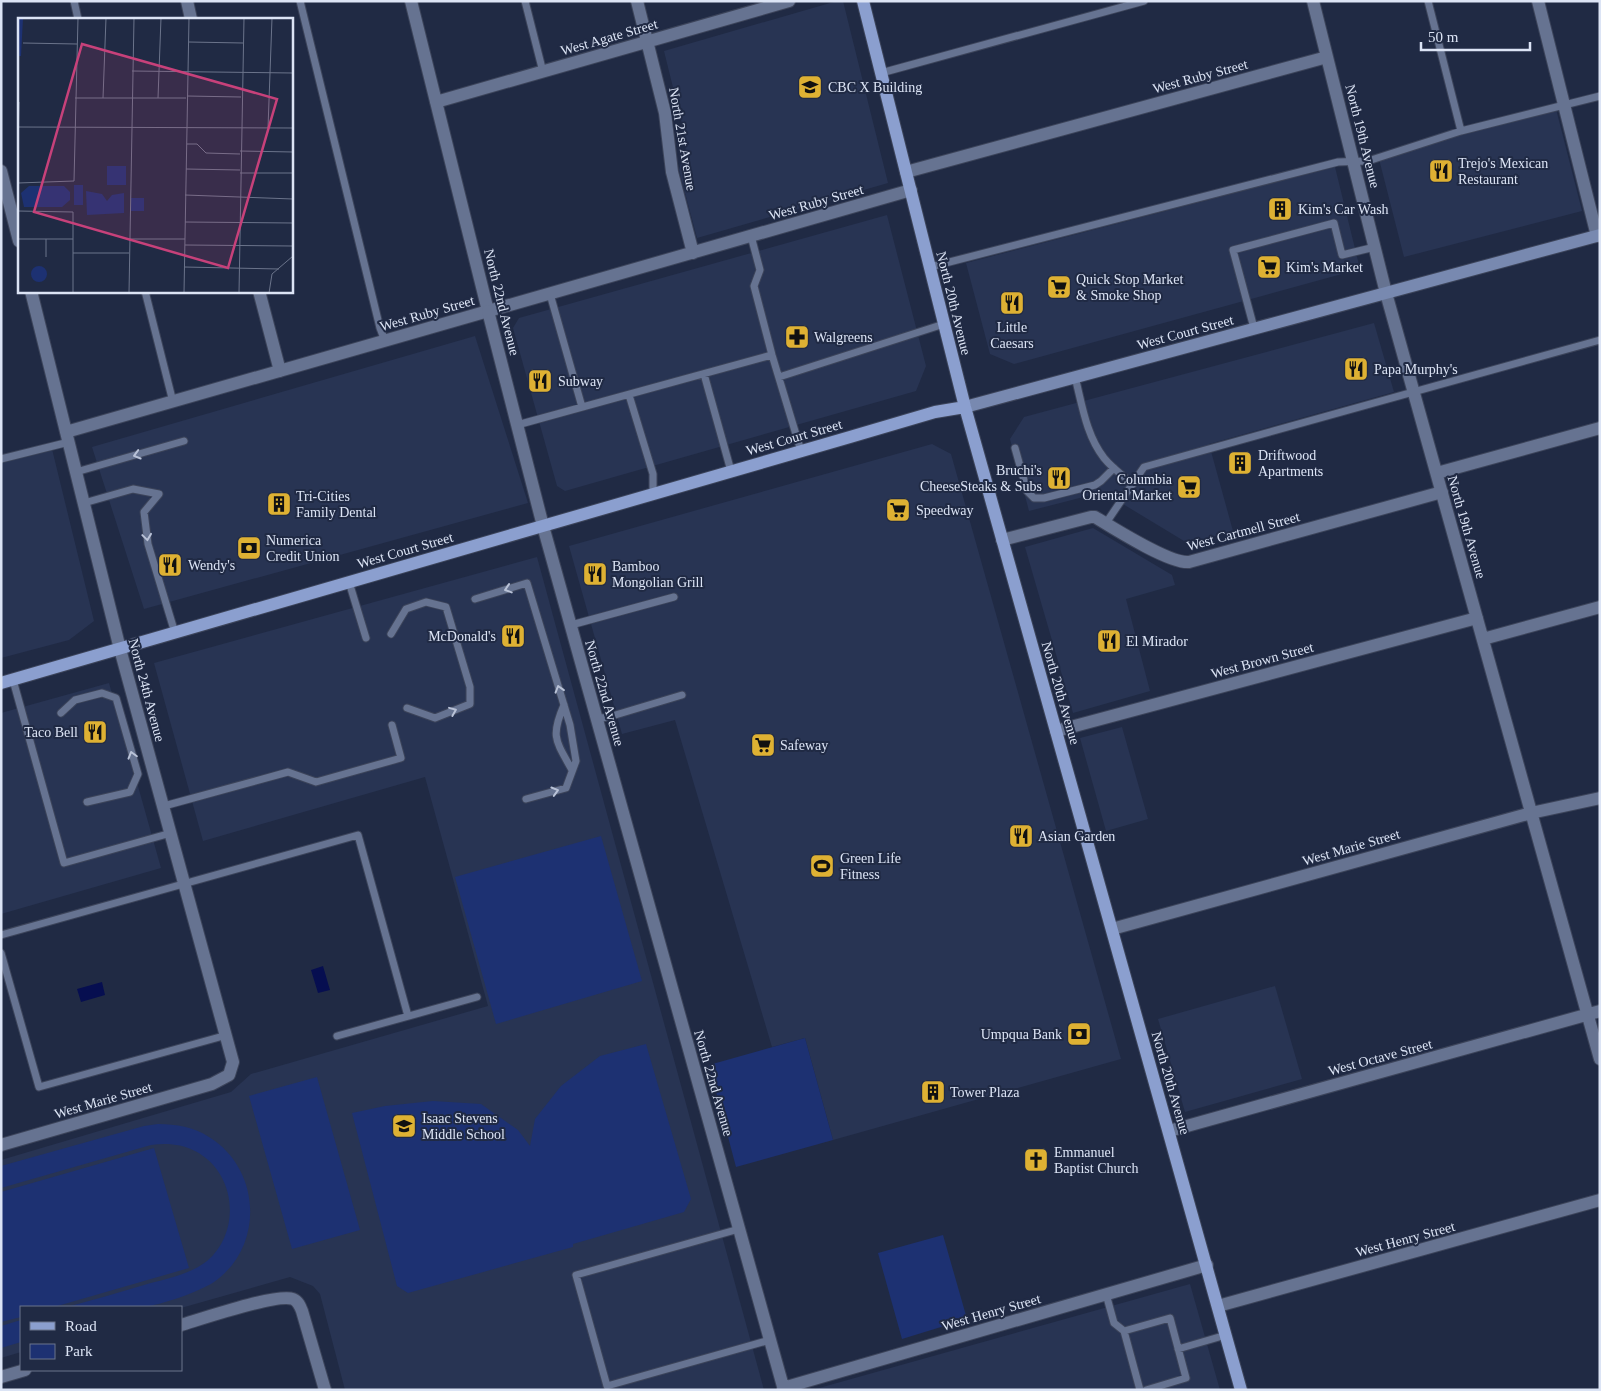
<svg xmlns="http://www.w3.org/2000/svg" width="1601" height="1391" viewBox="0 0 1601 1391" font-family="Georgia,serif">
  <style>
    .built { fill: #283453 }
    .green { fill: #1d3172 }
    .water { fill: #060e50 }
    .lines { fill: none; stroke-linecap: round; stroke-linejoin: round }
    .service-casing { stroke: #3c445a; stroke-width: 9 }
    .minor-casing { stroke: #3c445a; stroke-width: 14 }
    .tertiary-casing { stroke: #3c445a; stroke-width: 14 }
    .secondary-casing { stroke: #3c445a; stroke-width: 14 }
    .primary-casing { stroke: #3c445a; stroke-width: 14 }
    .service { stroke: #667391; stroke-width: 7 }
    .minor { stroke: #667391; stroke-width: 12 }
    .tertiary { stroke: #667391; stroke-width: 12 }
    .secondary { stroke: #7889b0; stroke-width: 12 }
    .primary { stroke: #8b9fcf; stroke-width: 12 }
    .oneway { stroke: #b9c2d7 }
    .labels { text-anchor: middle; stroke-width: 4; stroke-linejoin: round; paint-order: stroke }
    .street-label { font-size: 14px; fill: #dce4f5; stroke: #202a44 }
    .poi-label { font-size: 14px; fill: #dce4f5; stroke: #202a44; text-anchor: start }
    .inset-road { fill: none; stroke: #6b748b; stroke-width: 1 }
    .view { fill: #c7417a; fill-opacity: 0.15; stroke: #c7417a; stroke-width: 2.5 }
    .inset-edge { fill: none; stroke: #dce4f5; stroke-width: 2.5 }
  </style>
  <rect width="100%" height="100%" fill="#202a44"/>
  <!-- built -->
  <path class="built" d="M837,1H843L888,183L697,238L679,170L687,144L664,51Z
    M1556,109L1582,211L1404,257L1378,155Z
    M1335,167L1360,269L1014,364L990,354L966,263Z
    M887,215L926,366L916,391L565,491L557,486L513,328L519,318Z
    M1374,323L1394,392L1209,444L1233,531L1189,544L1103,492L1029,511L1010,439L1024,417Z
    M475,336L528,503L144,609L92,447Z
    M932,444L951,454L1121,1059L833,1140L805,1038L772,1047L675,720L622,734L569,546Z
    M52,449L94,621L69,640L1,658V463Z
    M1093,528L1172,575L1175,585L1126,599L1150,691L1073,713L1025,547Z
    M537,557L764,1390H345L320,1294L313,1286L290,1277L181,1308L21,1307V1352L1,1358V1160L231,1092L251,1074L488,1006L425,777L203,841L154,663Z
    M109,683L161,868L1,914V713Z
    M1122,727L1148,819L1106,831L1080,738Z
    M1275,986L1302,1079L1185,1112L1158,1019Z
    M1190,1284L1220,1390H812Z"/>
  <!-- green -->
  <path class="green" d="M601,836L642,981L496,1024L455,877Z
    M805,1038L833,1140L736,1167L709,1065Z
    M646,1044L691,1199L684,1212L573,1244V1247L408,1293L397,1286L352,1113L385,1106L433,1101L481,1104L518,1130L530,1146L535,1119L561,1086L600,1056Z
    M317,1077L360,1230L292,1249L249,1096Z
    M158,1124C176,1124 194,1127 209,1137C261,1169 265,1246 214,1282C199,1292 161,1305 143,1307C136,1308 127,1307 120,1307C102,1307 85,1307 67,1307C92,1300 118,1293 144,1285C165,1279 189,1275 207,1261C242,1231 236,1172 195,1151C181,1144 167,1143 151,1145L1,1188V1166L144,1126Z
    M154,1148L189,1268L54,1307H21V1317L1,1322V1192Z
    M943,1235L967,1319L902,1339L878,1253Z
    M21,1320V1342L1,1348V1326Z"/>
  <!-- water -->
  <path class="water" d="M323,966L330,990L318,993L311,970Z
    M102,982L105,995L81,1002L77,989Z"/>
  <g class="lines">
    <defs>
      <path id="service" d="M74,1L78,19
        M300,1L380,328L385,341
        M525,1L543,72
        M1428,1L1461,131
        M881,73L1144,1
        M751,236L760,270L754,286L772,355L801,451
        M930,267L1338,162L1368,161L1461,131L1600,96
        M145,291L173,402
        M550,294L582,407
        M1254,328L1233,250L1334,223L1342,255L1375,247
        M704,374L731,471
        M779,377L944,324
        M1075,377C1082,404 1086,435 1104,458C1112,468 1123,476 1133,484
        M629,395L653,474V494
        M517,425L772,355
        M1015,448L1027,491L1034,498H1044L1095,485L1101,481L1114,468
        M1,459L69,442
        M76,472L184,441
        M84,503L133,489L159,494L144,512L148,544L175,633
        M1106,523L1144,467L1600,340
        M349,582L366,638
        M475,599L527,583L570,725L576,761L566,788L526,799
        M571,625L674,597
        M391,634L406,609L426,602L446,607L470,687V704L435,718L407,708
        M13,680L64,863L171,833
        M564,705C550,737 556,741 572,770
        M61,713L75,700L102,693L116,698L138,774L130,792L87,802
        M597,719L612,716L682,695
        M164,806L288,772L316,782L401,758L392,725
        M1,935L358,835L408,1016
        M1,953L39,1087L227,1035
        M337,1036L477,997
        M739,1229L576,1275L607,1386L770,1340
        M1106,1294L1114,1323L1124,1331
        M1178,1349L1226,1335
        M1140,1390L1124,1331L1170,1318L1186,1378L1146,1390"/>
      <path id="minor" d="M187,1L191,19
        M411,1L488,311
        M637,1L665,113L672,172L693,253
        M1313,1L1386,293L1600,1059
        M1538,1L1597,236
        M436,102L789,1
        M1,171L19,241
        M906,172L1327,57
        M259,291L280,371
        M66,432L911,190
        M1437,473L1600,428
        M543,526L784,1390
        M1002,540L1091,517H1095C1113,528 1170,564 1189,562L1442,492
        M1483,639L1600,607
        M1056,731L1477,618
        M1112,929L1531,813L1600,798
        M1169,1131L1600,1011
        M1,1145L212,1084L229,1075L233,1062L120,649L31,291
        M1218,1306L1600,1200
        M181,1325C201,1319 277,1293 293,1299C298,1301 300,1306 302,1311L325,1390
        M1,1377L25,1370
        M783,1388L1207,1265"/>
      <path id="tertiary" d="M488,311L543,526"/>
      <path id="secondary" d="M965,407L1600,235"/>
      <path id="primary" d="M863,1L965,407L1241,1390
        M1,683L850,437L935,412L965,407"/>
    </defs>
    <!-- service casing -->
    <use href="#service" class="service-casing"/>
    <!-- minor casing -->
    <use href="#minor" class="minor-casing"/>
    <!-- tertiary casing -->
    <use href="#tertiary" class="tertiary-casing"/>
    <!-- secondary casing -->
    <use href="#secondary" class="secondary-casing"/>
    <!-- primary casing -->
    <use href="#primary" class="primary-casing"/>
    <!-- service -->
    <use href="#service" class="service"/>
    <!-- minor -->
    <use href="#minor" class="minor"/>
    <!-- tertiary -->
    <use href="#tertiary" class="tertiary"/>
    <!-- secondary -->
    <use href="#secondary" class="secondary"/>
    <!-- primary -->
    <use href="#primary" class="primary"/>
  </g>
  <!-- one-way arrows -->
  <defs><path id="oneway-chevron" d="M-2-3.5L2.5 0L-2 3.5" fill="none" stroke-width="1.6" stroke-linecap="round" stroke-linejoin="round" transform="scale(1.25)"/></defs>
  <g class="oneway">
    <use href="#oneway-chevron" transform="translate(137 455) rotate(164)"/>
    <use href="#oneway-chevron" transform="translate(147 537) rotate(82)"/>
    <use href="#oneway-chevron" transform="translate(508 589) rotate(162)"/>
    <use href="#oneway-chevron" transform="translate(559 689) rotate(-107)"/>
    <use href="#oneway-chevron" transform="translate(453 711) rotate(-22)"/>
    <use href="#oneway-chevron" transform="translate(132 755) rotate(-106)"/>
    <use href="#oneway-chevron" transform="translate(555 791) rotate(-16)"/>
  </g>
  <!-- icons -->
  <defs>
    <symbol id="university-square" viewBox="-11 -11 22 22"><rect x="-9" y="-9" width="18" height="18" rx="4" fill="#deb133" stroke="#202a44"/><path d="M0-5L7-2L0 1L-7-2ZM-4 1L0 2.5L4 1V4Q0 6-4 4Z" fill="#111"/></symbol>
    <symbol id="restaurant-square" viewBox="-11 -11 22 22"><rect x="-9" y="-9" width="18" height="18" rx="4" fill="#deb133" stroke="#202a44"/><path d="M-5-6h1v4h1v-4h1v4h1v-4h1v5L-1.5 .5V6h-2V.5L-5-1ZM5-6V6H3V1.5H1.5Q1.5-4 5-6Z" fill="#111"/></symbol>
    <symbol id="building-square" viewBox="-11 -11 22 22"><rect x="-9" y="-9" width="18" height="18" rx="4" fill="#deb133" stroke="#202a44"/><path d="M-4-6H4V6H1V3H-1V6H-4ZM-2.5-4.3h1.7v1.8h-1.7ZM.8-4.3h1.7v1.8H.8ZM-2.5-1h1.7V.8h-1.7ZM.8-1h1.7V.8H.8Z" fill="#111"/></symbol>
    <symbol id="supermarket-square" viewBox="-11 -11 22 22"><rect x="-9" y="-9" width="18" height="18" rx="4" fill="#deb133" stroke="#202a44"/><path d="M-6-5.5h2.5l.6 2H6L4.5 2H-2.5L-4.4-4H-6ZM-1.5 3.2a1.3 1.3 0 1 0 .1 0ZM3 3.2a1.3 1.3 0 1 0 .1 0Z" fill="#111"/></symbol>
    <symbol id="pharmacy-square" viewBox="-11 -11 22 22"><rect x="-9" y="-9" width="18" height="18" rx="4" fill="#deb133" stroke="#202a44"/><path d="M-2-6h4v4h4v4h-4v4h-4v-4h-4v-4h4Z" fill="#111"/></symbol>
    <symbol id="bank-square" viewBox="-11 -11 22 22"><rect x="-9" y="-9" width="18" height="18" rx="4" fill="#deb133" stroke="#202a44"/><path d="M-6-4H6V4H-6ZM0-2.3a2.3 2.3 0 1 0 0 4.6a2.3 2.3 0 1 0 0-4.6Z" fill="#111"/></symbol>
    <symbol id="stadium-square" viewBox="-11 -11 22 22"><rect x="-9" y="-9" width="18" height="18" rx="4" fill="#deb133" stroke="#202a44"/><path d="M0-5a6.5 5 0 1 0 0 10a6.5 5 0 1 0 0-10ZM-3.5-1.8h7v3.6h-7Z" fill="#111"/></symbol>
    <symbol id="school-square" viewBox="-11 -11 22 22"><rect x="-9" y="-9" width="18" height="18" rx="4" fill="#deb133" stroke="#202a44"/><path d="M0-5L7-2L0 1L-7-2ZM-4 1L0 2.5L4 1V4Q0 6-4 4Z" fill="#111"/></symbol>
    <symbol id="church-square" viewBox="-11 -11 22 22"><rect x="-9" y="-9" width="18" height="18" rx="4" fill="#deb133" stroke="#202a44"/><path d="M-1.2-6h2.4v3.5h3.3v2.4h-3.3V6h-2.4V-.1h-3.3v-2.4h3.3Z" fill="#111"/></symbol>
  </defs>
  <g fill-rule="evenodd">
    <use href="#university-square" x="796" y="73" width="28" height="28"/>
    <use href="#restaurant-square" x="1427" y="157" width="28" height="28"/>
    <use href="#building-square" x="1266" y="195" width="28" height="28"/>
    <use href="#supermarket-square" x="1255" y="253" width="28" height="28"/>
    <use href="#supermarket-square" x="1045" y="273" width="28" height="28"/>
    <use href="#restaurant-square" x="998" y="289" width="28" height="28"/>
    <use href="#pharmacy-square" x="783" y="323" width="28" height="28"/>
    <use href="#restaurant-square" x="1342" y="355" width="28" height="28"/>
    <use href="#restaurant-square" x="526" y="367" width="28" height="28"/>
    <use href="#building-square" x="1226" y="449" width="28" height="28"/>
    <use href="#restaurant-square" x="1045" y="464" width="28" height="28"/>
    <use href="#supermarket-square" x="1175" y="473" width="28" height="28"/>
    <use href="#building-square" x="265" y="490" width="28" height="28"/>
    <use href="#supermarket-square" x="884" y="496" width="28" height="28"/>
    <use href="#bank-square" x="235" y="534" width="28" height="28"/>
    <use href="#restaurant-square" x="156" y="551" width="28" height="28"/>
    <use href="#restaurant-square" x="581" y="560" width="28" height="28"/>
    <use href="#restaurant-square" x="499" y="622" width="28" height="28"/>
    <use href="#restaurant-square" x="1095" y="627" width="28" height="28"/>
    <use href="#restaurant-square" x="81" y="718" width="28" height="28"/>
    <use href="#supermarket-square" x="749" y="731" width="28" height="28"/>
    <use href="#restaurant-square" x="1007" y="822" width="28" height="28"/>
    <use href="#stadium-square" x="808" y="852" width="28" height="28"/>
    <use href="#bank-square" x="1065" y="1020" width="28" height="28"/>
    <use href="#building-square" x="919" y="1078" width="28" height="28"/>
    <use href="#school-square" x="390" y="1112" width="28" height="28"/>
    <use href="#church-square" x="1022" y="1146" width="28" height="28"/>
  </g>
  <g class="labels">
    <!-- street labels -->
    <g class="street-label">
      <text transform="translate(609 37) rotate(-16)" y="5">West Agate Street</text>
      <text transform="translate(1200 76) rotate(-15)" y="5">West Ruby Street</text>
      <text transform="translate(1363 136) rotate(76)" y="5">North 19th Avenue</text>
      <text transform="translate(683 139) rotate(80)" y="5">North 21st Avenue</text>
      <text transform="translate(816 202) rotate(-16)" y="5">West Ruby Street</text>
      <text transform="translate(502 302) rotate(76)" y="5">North 22nd Avenue</text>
      <text transform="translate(954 303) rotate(76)" y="5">North 20th Avenue</text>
      <text transform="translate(427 313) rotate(-16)" y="5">West Ruby Street</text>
      <text transform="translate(1185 332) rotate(-15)" y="5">West Court Street</text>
      <text transform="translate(794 437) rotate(-16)" y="5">West Court Street</text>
      <text transform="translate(1467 527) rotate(74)" y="5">North 19th Avenue</text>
      <text transform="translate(1243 531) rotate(-15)" y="5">West Cartmell Street</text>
      <text transform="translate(405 550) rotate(-16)" y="5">West Court Street</text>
      <text transform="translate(1262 660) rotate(-15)" y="5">West Brown Street</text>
      <text transform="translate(147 690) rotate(75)" y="5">North 24th Avenue</text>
      <text transform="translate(605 693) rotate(74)" y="5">North 22nd Avenue</text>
      <text transform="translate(1061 693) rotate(74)" y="5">North 20th Avenue</text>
      <text transform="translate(1351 847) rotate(-16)" y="5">West Marie Street</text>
      <text transform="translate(1380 1057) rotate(-15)" y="5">West Octave Street</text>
      <text transform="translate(714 1083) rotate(74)" y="5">North 22nd Avenue</text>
      <text transform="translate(1171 1083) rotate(74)" y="5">North 20th Avenue</text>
      <text transform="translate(103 1100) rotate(-16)" y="5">West Marie Street</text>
      <text transform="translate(1405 1239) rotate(-15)" y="5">West Henry Street</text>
      <text transform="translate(991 1312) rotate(-16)" y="5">West Henry Street</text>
    </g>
    <!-- poi labels -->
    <g class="poi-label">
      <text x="828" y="92">CBC X Building</text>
      <text x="1458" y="168">Trejo's Mexican<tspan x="1458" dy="16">Restaurant</tspan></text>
      <text x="1298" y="214">Kim's Car Wash</text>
      <text x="1286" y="272">Kim's Market</text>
      <text x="1076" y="284">Quick Stop Market<tspan x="1076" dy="16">&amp; Smoke Shop</tspan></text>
      <text x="1012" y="332" text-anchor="middle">Little<tspan x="1012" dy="16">Caesars</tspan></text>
      <text x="814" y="342">Walgreens</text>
      <text x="1374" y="374">Papa Murphy's</text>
      <text x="558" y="386">Subway</text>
      <text x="1258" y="460">Driftwood<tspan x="1258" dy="16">Apartments</tspan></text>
      <text x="1042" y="475" text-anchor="end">Bruchi's<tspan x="1042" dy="16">CheeseSteaks &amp; Subs</tspan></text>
      <text x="1172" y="484" text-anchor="end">Columbia<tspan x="1172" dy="16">Oriental Market</tspan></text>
      <text x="296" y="501">Tri-Cities<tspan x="296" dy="16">Family Dental</tspan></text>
      <text x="916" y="515">Speedway</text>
      <text x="266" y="545">Numerica<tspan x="266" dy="16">Credit Union</tspan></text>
      <text x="188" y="570">Wendy's</text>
      <text x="612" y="571">Bamboo<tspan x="612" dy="16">Mongolian Grill</tspan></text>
      <text x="496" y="641" text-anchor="end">McDonald's</text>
      <text x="1126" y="646">El Mirador</text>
      <text x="78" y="737" text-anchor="end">Taco Bell</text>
      <text x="780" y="750">Safeway</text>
      <text x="1038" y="841">Asian Garden</text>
      <text x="840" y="863">Green Life<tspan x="840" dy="16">Fitness</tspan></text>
      <text x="1062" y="1039" text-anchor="end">Umpqua Bank</text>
      <text x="950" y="1097">Tower Plaza</text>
      <text x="422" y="1123">Isaac Stevens<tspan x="422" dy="16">Middle School</tspan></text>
      <text x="1054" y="1157">Emmanuel<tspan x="1054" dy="16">Baptist Church</tspan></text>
    </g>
  </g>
  <!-- overview -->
  <g transform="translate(18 18)">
    <rect width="275" height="275" fill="#202a44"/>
    <path d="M0,0H5L3,38H0ZM89,148H108V167H89ZM56,167H65V187H56ZM11,168H46L52,174V182L44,189H6L3,175ZM68,173L84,176L89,183L94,177L106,175V195L69,197ZM113,180H126V193H113ZM13 256a8 8 0 1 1 16 0a8 8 0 1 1-16 0Z" fill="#1d3172"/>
    <path class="inset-road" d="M171,24L225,25M5,25L59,26M114,53L275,55M169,78L223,79M57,80H168M85,80L88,0M140,80L143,0M0,109L275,110M250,110L254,0M169,126H179L188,135L222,136M0,130L1,84M222,133L275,134M0,137V182M168,151L222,152M222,155H275M0,165L56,163L60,0M167,177L275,181M0,193L55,194V275M167,204L275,205M0,221H55M28,221V239M111,221H167M167,227L275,228M55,235H111M166,249L261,251M111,275L116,0M166,275L171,0M221,275L226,0M251,275L254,256L275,238"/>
    <path class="view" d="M64,26L259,81L210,250L16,194Z"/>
    <rect width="275" height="275" class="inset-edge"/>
  </g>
  <!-- border -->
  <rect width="1601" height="1391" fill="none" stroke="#dce4f5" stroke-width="5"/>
  <!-- legend -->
  <rect x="20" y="1306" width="162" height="65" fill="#202a44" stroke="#6b748b"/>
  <rect x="30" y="1322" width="25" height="8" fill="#8b9fcf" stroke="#6b748b"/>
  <text x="65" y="1331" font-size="15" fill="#dce4f5">Road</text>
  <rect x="30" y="1344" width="25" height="15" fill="#1d3172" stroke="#6b748b"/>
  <text x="65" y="1356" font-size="15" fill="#dce4f5">Park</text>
  <!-- scale -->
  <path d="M1421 42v8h109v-8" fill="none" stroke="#dce4f5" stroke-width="2.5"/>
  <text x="1428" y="42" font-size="15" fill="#dce4f5" stroke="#202a44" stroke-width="4" paint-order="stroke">50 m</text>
</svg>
